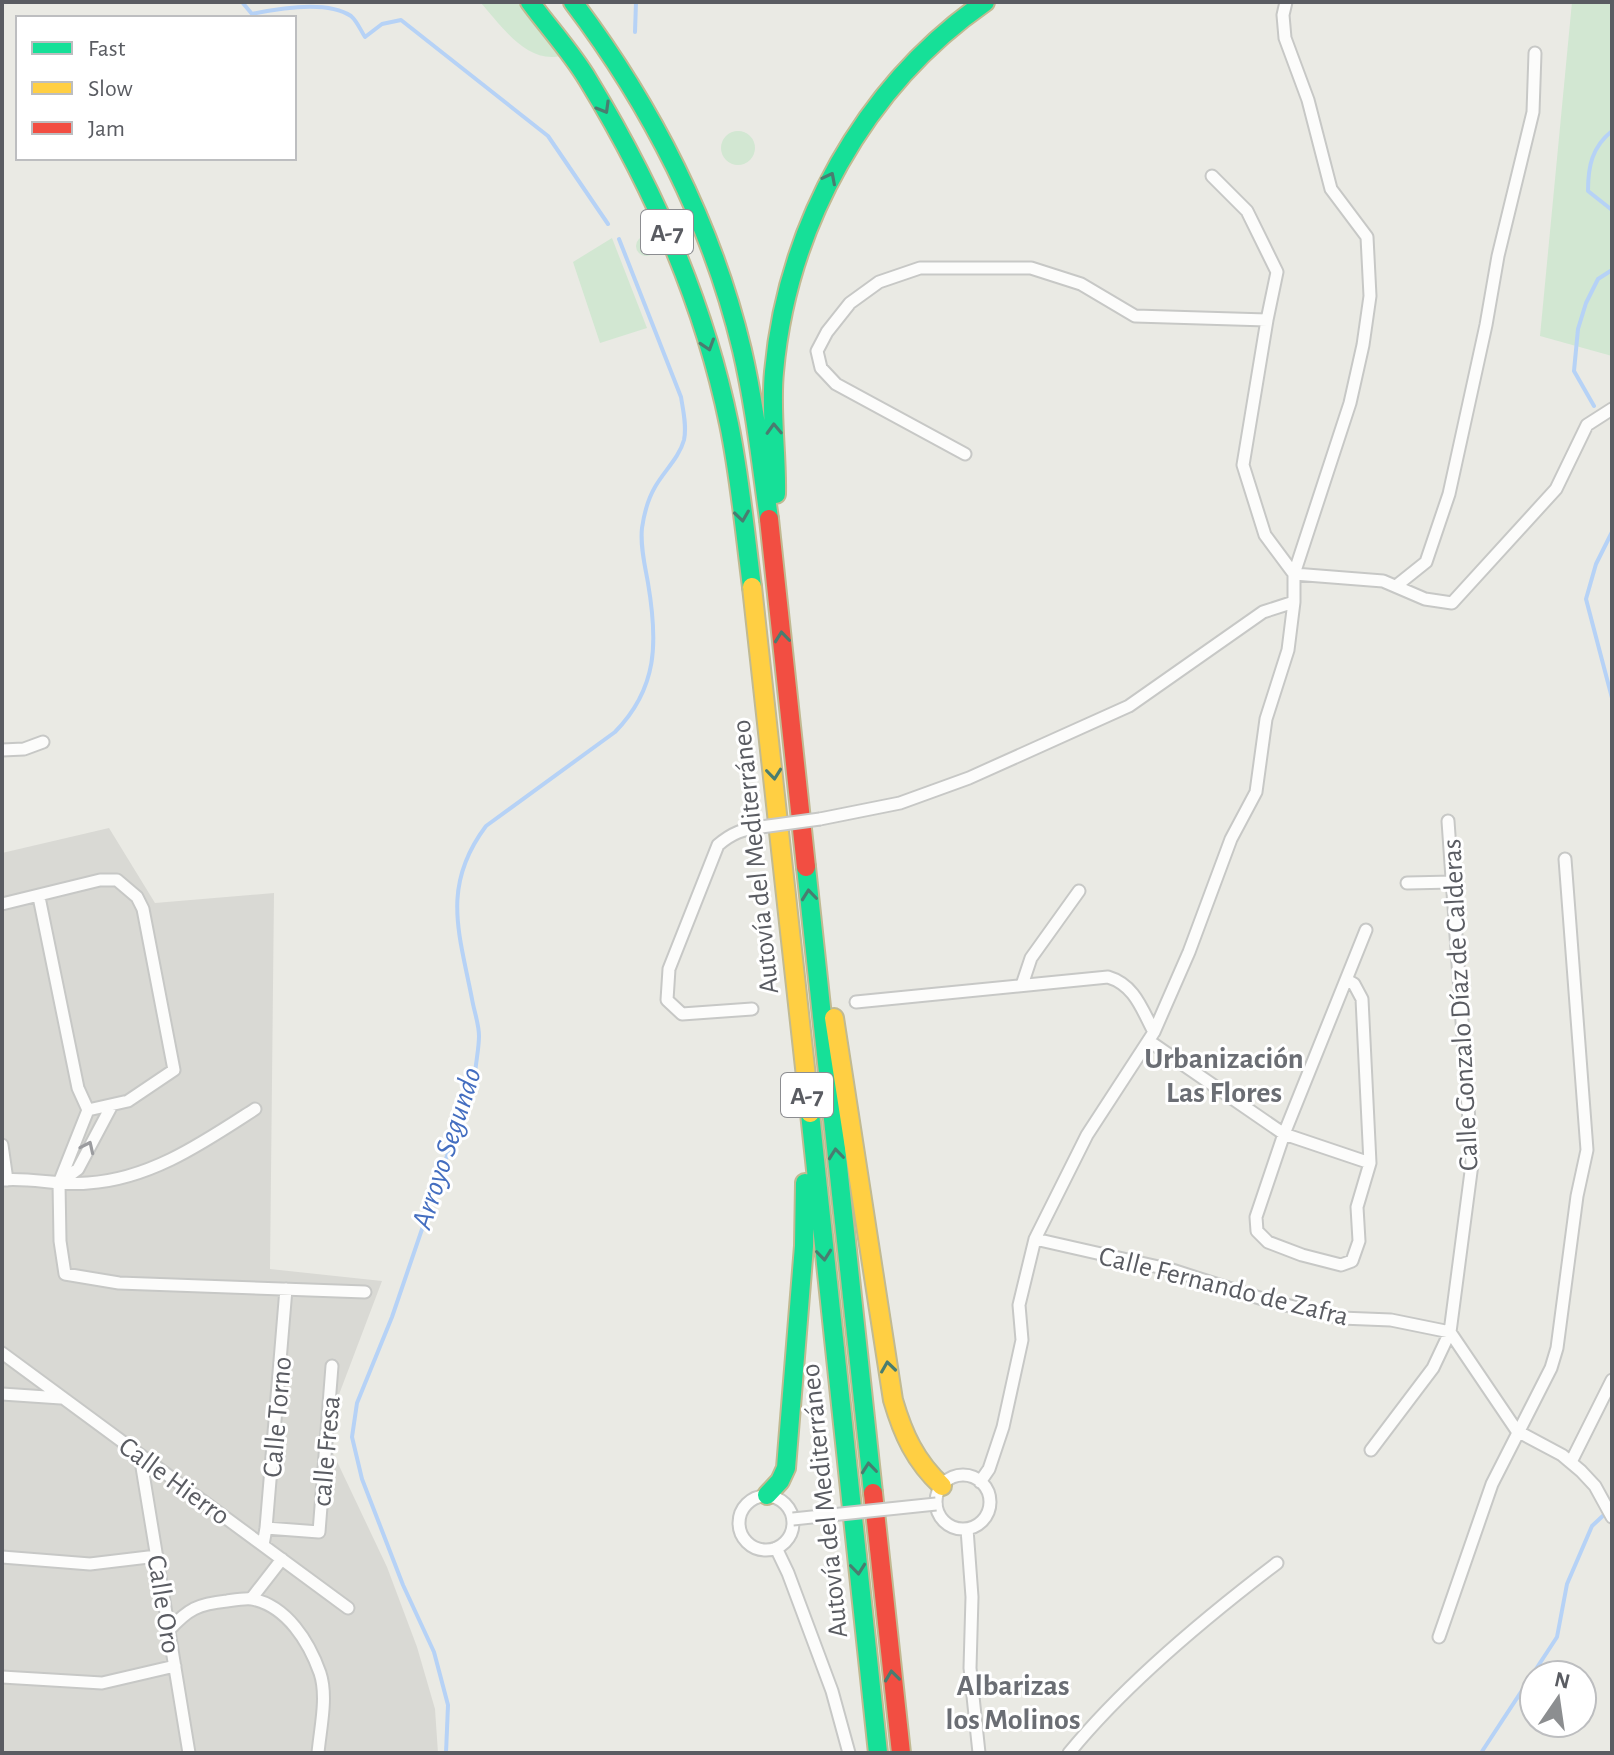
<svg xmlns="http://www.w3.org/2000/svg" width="1614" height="1755" viewBox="0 0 1614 1755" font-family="'Alegreya Sans',sans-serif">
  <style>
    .industrial { fill: #d9d9d4 }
    .green { fill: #d2e7d2 }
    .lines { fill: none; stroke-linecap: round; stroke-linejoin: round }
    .stream { stroke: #b6d2f6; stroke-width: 4 }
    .street-casing { stroke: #c7c8c6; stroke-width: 15 }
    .fast-casing { stroke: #c1ba92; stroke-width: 22 }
    .slow-casing { stroke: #c1ba92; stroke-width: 22 }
    .jam-casing { stroke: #c1ba92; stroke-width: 22 }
    .street { stroke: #fcfcfb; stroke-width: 11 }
    .fast { stroke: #16e098; stroke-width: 18 }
    .slow { stroke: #ffcf43; stroke-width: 18 }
    .jam { stroke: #f24e42; stroke-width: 18 }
    .street-bridge-casing { stroke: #c7c8c6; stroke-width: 15; stroke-linecap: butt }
    .street-bridge { stroke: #fcfcfb; stroke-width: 11 }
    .oneway { stroke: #497d70 }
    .oneway2 { stroke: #9b9c9f }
    .labels { text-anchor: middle; stroke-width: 6; stroke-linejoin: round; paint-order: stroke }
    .shield { fill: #fff; stroke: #8c8d91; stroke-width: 2 }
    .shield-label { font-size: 26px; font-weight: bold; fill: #5a5c62 }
    .street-label { font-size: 28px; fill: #5a5c62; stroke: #fff }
    .neighbourhood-label { font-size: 30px; font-weight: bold; fill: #6b6e74; stroke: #fff }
    .water-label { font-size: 30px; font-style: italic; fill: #446ec0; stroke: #fff }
  </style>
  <rect width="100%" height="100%" fill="#eaeae4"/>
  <!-- industrial -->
  <path class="industrial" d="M109,828L155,903L274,893L270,1269L382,1281L324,1434L387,1567L417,1647L435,1709L438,1753H2V853Z"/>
  <!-- green -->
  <path class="green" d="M480,2H517L540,26L561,56C526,64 501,25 480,2Z
    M1572,2H1612V356L1540,336Z
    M721 148a17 17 0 1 1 34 0a17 17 0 1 1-34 0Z
    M636 246a10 10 0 1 1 20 0a10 10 0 1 1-20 0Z
    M612,238L647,328L600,343L573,262Z"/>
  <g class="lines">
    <!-- stream -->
    <path class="stream" d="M242,2L252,14C280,8 327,0 351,16C357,21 361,31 365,37L382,24L401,20L548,136L608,224
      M635,32L636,2
      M1612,131C1592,147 1588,166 1588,191L1612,210
      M1594,406L1574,371L1578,329L1586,303L1598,279L1612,270
      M1612,532L1596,564L1586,599L1612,698
      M446,1753L448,1705L434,1652L403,1585L362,1479L352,1437L357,1403L392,1317L475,1074C476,1061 479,1048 479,1036C479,1024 474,1011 472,999C459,932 441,886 486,826L615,732C658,688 658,642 648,583C645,566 640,546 642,528C644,514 648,499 655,487C664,471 679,458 684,440C687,426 683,410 681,397L619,239
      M1481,1753L1557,1637L1567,1584L1592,1526L1607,1512"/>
    <defs>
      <path id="street" d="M1286,2L1283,15L1285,38L1308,100L1331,189L1367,237L1370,296L1363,345L1350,403L1294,574
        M1212,176L1247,211L1277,272L1267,320
        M965,454L836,384L821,368L817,351L827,332L850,303L879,282L920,268H1031L1081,284L1135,316L1267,320L1243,465L1265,535L1294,574V602L1288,650L1266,719L1256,792L1231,839L1189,952L1154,1032L1087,1135L1035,1239L1019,1305L1022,1340L1003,1427L989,1469L980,1482
        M1294,574L1383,581L1425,599L1452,603L1556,489L1587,425L1612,409
        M1396,586L1426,562L1449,494L1486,325L1498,256L1533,112L1535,53
        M2,750L24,749L43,742
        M820,819L900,803L969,778L1129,706L1263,612L1294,602
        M1407,883L1453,882
        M39,897L78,1088L88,1110
        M2,904L100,880H117L137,897L143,909L174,1070L128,1101L88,1110
        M1347,980L1354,984L1362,999L1370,1163L1357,1207L1359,1241L1352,1261L1341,1265L1302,1255L1268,1242L1257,1231L1256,1217L1284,1134L1366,930
        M1022,985L1031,958L1079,891
        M856,1002L1108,977C1135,985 1142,1010 1154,1032
        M752,1009L682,1014L667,1000L669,969L718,845C732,833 743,829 761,827
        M1149,1041L1284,1134L1370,1163
        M88,1110L59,1183L60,1241L65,1274L119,1283L365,1292
        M2,1145L7,1180
        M2,1180C30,1177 60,1186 88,1183C151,1179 204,1142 255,1109
        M59,1183L78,1169L112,1105
        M1035,1239L1172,1270L1269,1301L1341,1318L1391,1320L1450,1332L1517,1431L1562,1455L1581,1471L1595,1486L1612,1517
        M2,1353L348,1608
        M2,1394L61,1398
        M1371,1450L1433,1368L1450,1332L1472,1164L1448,821
        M140,1455L189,1753
        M1571,1462L1612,1380
        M936 1502a27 27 0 1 1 54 0a27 27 0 1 1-54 0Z
        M739 1523a27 27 0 1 1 54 0a27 27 0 1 1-54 0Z
        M266,1528L319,1532L332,1366
        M967,1529L972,1597L970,1668L979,1753
        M263,1545L266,1528L286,1289
        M776,1548L788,1573L832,1691L849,1753
        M2,1557L90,1564L157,1556
        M251,1599L282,1559
        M169,1630C188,1609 198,1604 227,1601C234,1600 245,1598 252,1599C287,1606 309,1642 320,1673C328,1697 320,1729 318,1753
        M1439,1637L1492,1484L1551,1368L1557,1348L1577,1196L1587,1150L1565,859
        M2,1677L102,1683L175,1666
        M1069,1753C1125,1684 1206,1617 1277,1563"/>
      <path id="fast" d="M530,2C549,28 572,53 588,80C652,185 704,303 729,424C740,477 745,533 752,587
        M573,2C651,105 712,224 742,350C755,406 761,462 769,519
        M776,494C777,453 770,412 774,372C787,226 864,86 985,2
        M806,867L873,1493
        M810,1113L878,1753
        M767,1495L780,1481L786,1468L804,1246L805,1183"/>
      <path id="slow" d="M752,587L810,1113
        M834,1018L893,1400C903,1434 915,1461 942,1486"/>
      <path id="jam" d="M769,519L806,867
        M873,1493L901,1753"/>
    </defs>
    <!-- street casing -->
    <use href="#street" class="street-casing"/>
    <!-- fast casing -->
    <use href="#fast" class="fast-casing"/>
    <!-- slow casing -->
    <use href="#slow" class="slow-casing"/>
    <!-- jam casing -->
    <use href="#jam" class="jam-casing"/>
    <!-- street -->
    <use href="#street" class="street"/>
    <!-- fast -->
    <use href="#fast" class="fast"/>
    <!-- slow -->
    <use href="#slow" class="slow"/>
    <!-- jam -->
    <use href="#jam" class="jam"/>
    <defs>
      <path id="street-bridge" d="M761,827L820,819
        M793,1519L936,1504"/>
    </defs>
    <!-- street-bridge casing -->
    <use href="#street-bridge" class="street-bridge-casing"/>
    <!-- street-bridge -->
    <use href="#street-bridge" class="street-bridge"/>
  </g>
  <!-- one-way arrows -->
  <defs><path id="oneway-chevron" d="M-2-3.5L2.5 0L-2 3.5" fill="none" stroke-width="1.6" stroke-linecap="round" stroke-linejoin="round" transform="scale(2)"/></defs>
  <g class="oneway">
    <use href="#oneway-chevron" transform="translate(604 108) rotate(60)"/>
    <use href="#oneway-chevron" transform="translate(830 178) rotate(-63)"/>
    <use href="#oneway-chevron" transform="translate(708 345) rotate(72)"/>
    <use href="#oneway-chevron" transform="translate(774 429) rotate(-92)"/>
    <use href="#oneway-chevron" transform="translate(742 516) rotate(82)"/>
    <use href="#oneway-chevron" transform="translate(782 637) rotate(-96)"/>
    <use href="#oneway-chevron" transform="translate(774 774) rotate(84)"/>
    <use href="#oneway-chevron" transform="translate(809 895) rotate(-96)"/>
    <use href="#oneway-chevron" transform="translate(836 1154) rotate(-96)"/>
    <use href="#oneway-chevron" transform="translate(824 1255) rotate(84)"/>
    <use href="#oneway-chevron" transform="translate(888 1367) rotate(-98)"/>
    <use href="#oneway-chevron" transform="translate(869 1468) rotate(-96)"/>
    <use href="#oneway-chevron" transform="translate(858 1569) rotate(84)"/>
    <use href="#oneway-chevron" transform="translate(892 1676) rotate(-97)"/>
  </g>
  <use class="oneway2" href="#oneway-chevron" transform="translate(88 1147) rotate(-65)"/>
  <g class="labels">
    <!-- shield labels -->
    <g class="shield">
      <rect x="641" y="210" width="52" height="44" rx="6"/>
      <rect x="781" y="1073" width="52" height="44" rx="6"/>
    </g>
    <g class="shield-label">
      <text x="667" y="241">A-7</text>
      <text x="807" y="1104">A-7</text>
    </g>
    <!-- street labels -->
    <g class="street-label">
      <text transform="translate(754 857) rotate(-96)" y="10">Autovía del Mediterráneo</text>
      <text transform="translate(1459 1005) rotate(-93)" y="10">Calle Gonzalo Díaz de Calderas</text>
      <text transform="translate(1224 1285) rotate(14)" y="10">Calle Fernando de Zafra</text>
      <text transform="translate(276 1417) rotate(-85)" y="10">Calle Torno</text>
      <text transform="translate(325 1451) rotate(-85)" y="10">calle Fresa</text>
      <text transform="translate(175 1480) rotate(36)" y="10">Calle Hierro</text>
      <text transform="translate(823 1501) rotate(-96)" y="10">Autovía del Mediterráneo</text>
      <text transform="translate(165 1604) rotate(81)" y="10">Calle Oro</text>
    </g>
    <!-- neighbourhood labels -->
    <g class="neighbourhood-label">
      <text x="1224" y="1068">Urbanización<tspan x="1224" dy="34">Las Flores</tspan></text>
      <text x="1013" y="1695">Albarizas<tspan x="1013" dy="34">los Molinos</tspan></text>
    </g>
    <!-- water labels -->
    <g class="water-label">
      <text transform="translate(446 1148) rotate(-72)" y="10">Arroyo Segundo</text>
    </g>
  </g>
  <!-- border -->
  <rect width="1614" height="1755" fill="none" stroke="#5a5c62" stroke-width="8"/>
  <!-- legend -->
  <rect x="16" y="16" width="280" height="144" fill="#ffffff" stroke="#bdbec0" stroke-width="2"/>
  <rect x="32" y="42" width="40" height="12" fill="#16e098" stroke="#bdbec0" stroke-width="2"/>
  <text x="88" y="56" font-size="24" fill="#5a5c62">Fast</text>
  <rect x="32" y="82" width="40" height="12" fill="#ffcf43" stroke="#bdbec0" stroke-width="2"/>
  <text x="88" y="96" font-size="24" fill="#5a5c62">Slow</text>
  <rect x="32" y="122" width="40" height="12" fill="#f24e42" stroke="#bdbec0" stroke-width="2"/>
  <text x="88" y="136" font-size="24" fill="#5a5c62">Jam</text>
  <!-- north arrow -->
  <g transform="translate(1558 1699) rotate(13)"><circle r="38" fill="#ffffff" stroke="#bdbec0" stroke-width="2"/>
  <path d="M0-6L14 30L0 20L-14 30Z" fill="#8c8e90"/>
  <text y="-12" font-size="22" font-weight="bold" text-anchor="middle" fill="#5a5c62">N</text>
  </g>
</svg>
